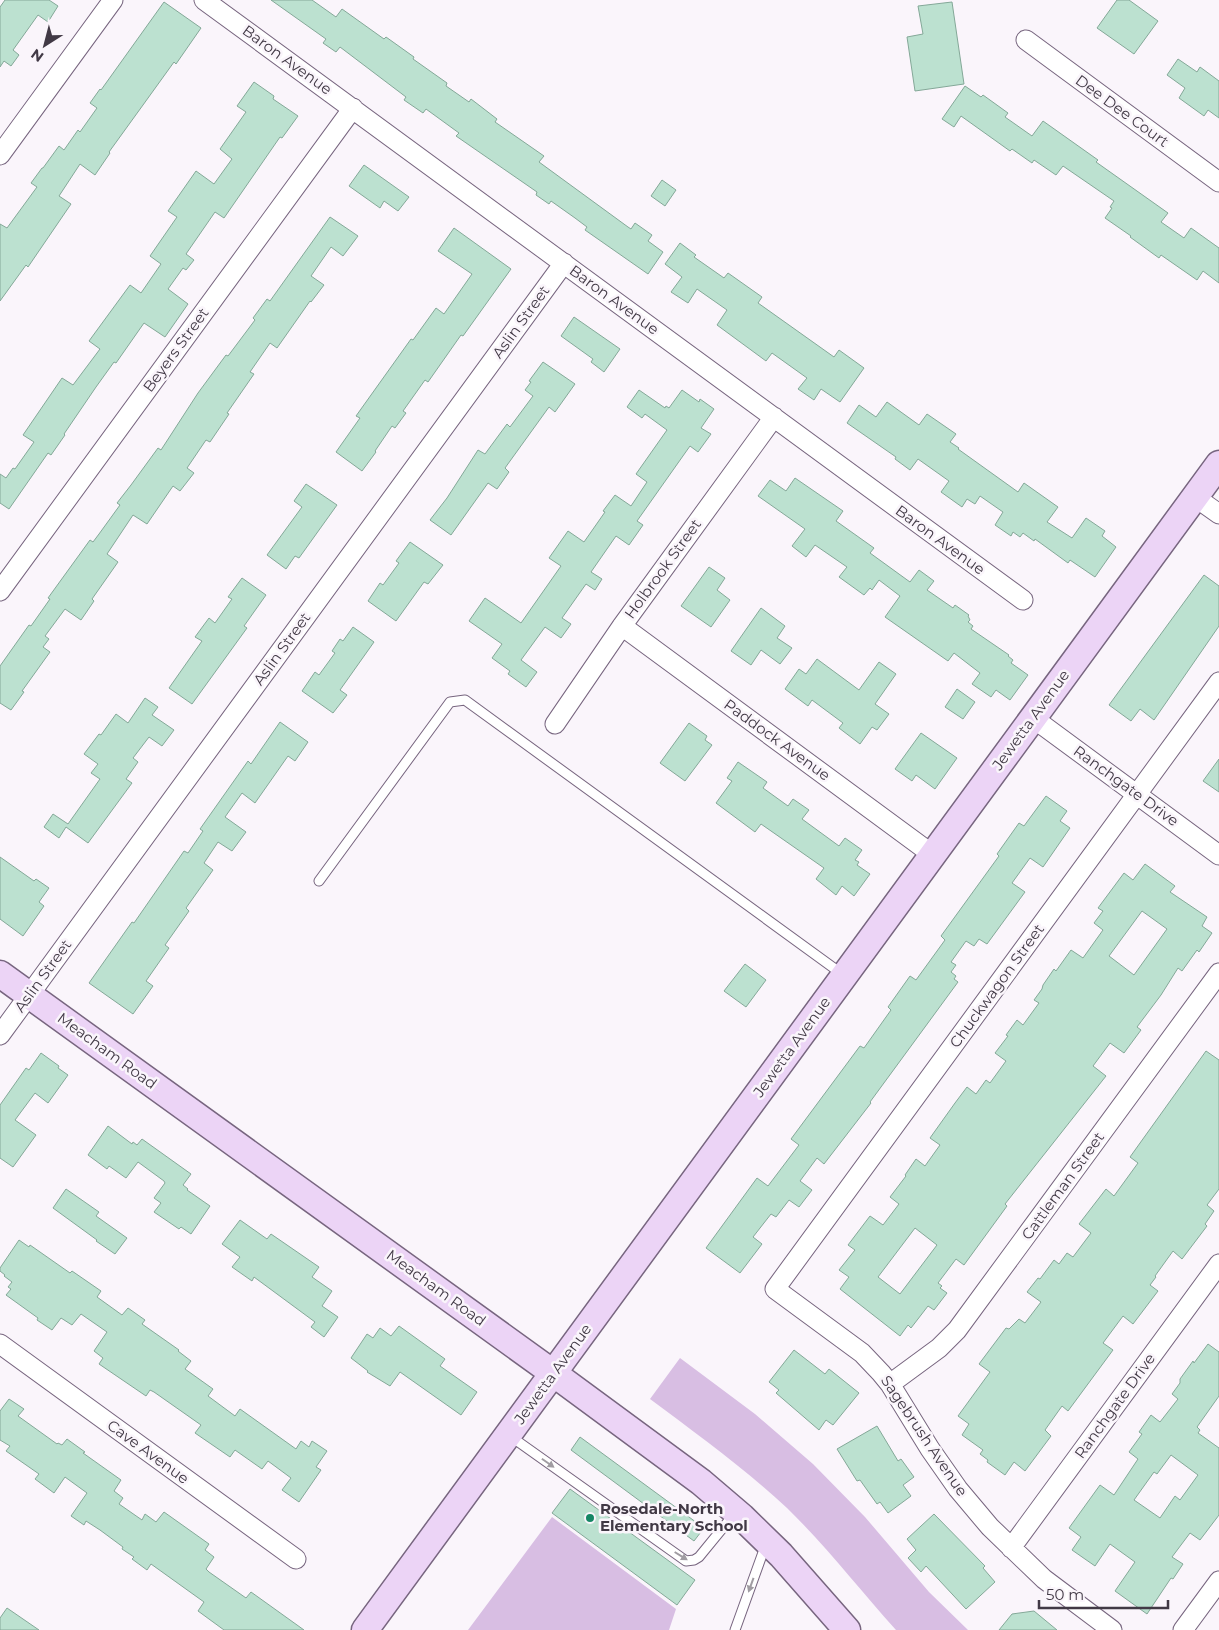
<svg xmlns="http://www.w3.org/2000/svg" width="1219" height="1630" viewBox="0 0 1219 1630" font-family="Montserrat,sans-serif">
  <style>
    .green { fill: #d8bee3 }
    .building { fill: #bce1d0; stroke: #84a898; fill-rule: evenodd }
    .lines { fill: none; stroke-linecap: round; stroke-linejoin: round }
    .lane-casing { stroke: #77657f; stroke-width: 11 }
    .street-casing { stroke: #77657f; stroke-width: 21 }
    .secondary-casing { stroke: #77657f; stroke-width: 29 }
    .lane { stroke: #fff; stroke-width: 9 }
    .street { stroke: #fff; stroke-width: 19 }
    .secondary { stroke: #ecd4f6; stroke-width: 26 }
    .oneway { fill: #a09ca2 }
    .poi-dot { fill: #168765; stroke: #faf5fb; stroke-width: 2 }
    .labels { text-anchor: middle; stroke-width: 5; stroke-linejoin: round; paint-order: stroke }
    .street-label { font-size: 15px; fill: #413945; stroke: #faf5fb }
    .poi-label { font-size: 15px; font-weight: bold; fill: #413945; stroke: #faf5fb; text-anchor: start }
  </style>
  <rect width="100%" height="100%" fill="#faf5fb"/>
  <!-- green -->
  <path class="green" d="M680,1358L755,1414L813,1464L865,1517L929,1592L968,1630H896C859,1589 826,1546 787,1508C744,1468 697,1434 650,1399Z
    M552,1517L676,1609L669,1630H468Z"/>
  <!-- building -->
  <path class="building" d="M5,0H49L58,6L48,22L38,15L13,50L19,55L11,66L4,61L0,67V7Z
    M271,0H312L336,17L342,9L384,39L386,37L414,57L413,59L447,83L446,86L469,102L471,99L497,119L495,122L544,156L539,162L628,227L631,229L635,223L652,235L648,241L663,252L648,274L585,230L587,227L575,218L551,201L549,204L536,195L537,192L456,136L459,133L426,109L423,113L404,100L406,97L340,47L336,52L323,43L326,39Z
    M1117,0H1129L1158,21L1134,54L1097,28Z
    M164,2L201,28L176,64L174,62L143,105L109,152L110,153L95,175L80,164L59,196L71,204L28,267L26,265L0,301V224L7,228L37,187L31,183L42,168H43L59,146L64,150L78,130L80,132L97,108L90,103L100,89L101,90Z
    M952,2L964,84L915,91L907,37L923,34L918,6Z
    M1178,59L1197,72L1200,67L1219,81V118L1208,110L1204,116L1179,98L1185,88L1167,75Z
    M254,82L274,96L273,99L298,116L282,138L280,137L224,218L215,212L186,254L194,260L186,270L183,268L168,289L188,304L165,337L144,323L116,363L114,362L96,387L64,434L65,435L51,455L48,453L9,509L0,503V474L6,478L13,468L15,469L34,442L23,435L62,378L73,385L100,349L89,341L130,285L141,293L161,264L150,256L177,217L168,211L196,171L214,184L232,159L220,149L246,112L237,106Z
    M965,86L981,97L983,95L1008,113L1005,117L1032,136L1043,121L1098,160L1096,162L1168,213L1161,222L1184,238L1191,228L1219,248V283L1203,271L1197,280L1161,255L1159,258L1130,237L1131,236L1105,218L1112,208L1110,207L1114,201L1063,166L1056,175L1034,160L1032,163L1012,149L1010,151L961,116L954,127L942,119Z
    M364,165L409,197L398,211L384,201L380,208L349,186Z
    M662,180L676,190L665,206L651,196Z
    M330,217L358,236L343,256L331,247L311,276L324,285L311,302L310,301L277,348L270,343L250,372L254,374L227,413L229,414L210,442L206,440L187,468L194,473L180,491L173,486L147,524L133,515L107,554L118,562L92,599L94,601L81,620L65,609L45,636L49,639L43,647L50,652L22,691L24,692L11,710L0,703V666L29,625L31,626L50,599L48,598L90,540L93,542L99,534L120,505L117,503L131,485L158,448L161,450L198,393L226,355L228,356L255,320L253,318L267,299L270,301Z
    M454,228L511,269L463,336L461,335L428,382L425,380L403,411L406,413L395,428L392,426L375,451L376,452L362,471L336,452L360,418L356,416L411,339L413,340L436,308L444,314L472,274L438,251Z
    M680,243L696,255L694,257L724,278L728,273L762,297L758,303L834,357L839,350L864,368L840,402L821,389L814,400L798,389L807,378L772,353L766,361L717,325L727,310L697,289L688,303L671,292L682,277L665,264Z
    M574,317L620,349L604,372L591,362L593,359L561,336Z
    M543,362L575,384L555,412L549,407L505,468L509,472L497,489L488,483L451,535L430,520L447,498L478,450L485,454L507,424L510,427L533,396L525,390L531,382L529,381Z
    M639,390L665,408L666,406L669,408L682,390L699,402L700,399L714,409L701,428L711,434L698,452L690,446L637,521L643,525L629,545L616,536L591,572L602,579L595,590L586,584L562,618L571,624L561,638L545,627L521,660L537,672L526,687L508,674L510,671L492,658L502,644L469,621L485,598L521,623L561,566L549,558L568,531L584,542L605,512L603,511L615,495L631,506L647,482L636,474L667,430L645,414L642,418L627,407Z
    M887,402L919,425L927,414L956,434L950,442L959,448L958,449L1018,492L1024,483L1058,507L1047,522L1072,538L1086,518L1105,531L1102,536L1116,547L1095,577L1070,560L1068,563L1035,539L1034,541L1023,533L1020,537L1013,532L1011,536L995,525L1003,512L980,496L975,504L967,499L962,507L941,492L949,481L918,459L910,470L895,459L896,457L847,423L859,405L876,417Z
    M795,478L843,511L836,521L874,548L870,553L910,582L919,570L934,581L927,590L953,608L955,605L969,615L968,616L970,620L968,622L973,626L971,629L1009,655L1008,656L1013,660L1011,663L1028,675L1010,700L996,690L991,697L972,684L980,673L954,653L948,661L885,617L900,596L879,580L872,590L870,588L864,595L839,577L847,567L815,545L806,557L792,546L805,529L758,496L770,480L786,491Z
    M306,484L337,505L299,558L295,556L286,569L267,555L302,507L294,501Z
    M410,542L443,565L428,584L424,582L396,621L368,601L380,583L383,585L399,563L396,561Z
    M709,567L725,578L717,590L730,600L711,627L681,606Z
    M1204,575L1219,586V626L1154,720L1140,709L1131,721L1109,705Z
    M242,578L266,595L244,626L247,628L192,704L169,688L202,641L195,637L209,618L215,623L232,599L228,597Z
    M761,608L785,626L777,638L792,648L780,664L761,650L751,665L731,651Z
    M353,627L374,642L340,690L347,695L333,713L302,691L315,672L319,675L335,653L332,651L340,639L343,641Z
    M817,659L859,690L879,662L896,674L875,704L889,714L877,730L872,727L860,744L839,728L843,723L812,700L808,706L785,689L799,669L806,674Z
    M957,689L975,702L963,719L945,707Z
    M145,698L158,707L152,715L174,730L162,746L149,737L133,758L138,762L126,779L132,783L88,843L66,827L59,838L44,827L53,814L68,824L100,779L91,773L98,764L84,754L99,734L101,735L116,714L128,723Z
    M280,722L308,742L295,761L288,756L255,803L242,793L225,817L246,832L232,851L218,842L204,863L213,870L186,908L189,911L165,945L169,948L146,981L153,986L133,1014L89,983L132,922L134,923L184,851L188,853L203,831L200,829L248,761L251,764Z
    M689,723L707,736L705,740L712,745L685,781L660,763Z
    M921,733L957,758L935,789L916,775L912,781L895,769Z
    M1219,759V792L1203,781Z
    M738,762L767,782L763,788L788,806L793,799L809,810L802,819L839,846L845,838L862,850L855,860L859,862L857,865L870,874L854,896L842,886L836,895L816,879L824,868L761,824L755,832L716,803L732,781L727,778Z
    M1046,796L1067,811L1060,821L1070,828L1043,867L1030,858L1012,883L1025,892L987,944L979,939L974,946L966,941L951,962L956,965L951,972L956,976L954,979L958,982L870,1102L871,1103L824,1164L817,1158L800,1181L812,1190L799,1207L789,1200L776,1217L771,1214L753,1237L762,1244L740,1273L706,1248L757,1178L768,1186L799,1145L791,1139L860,1046L864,1048L891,1010L888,1007L910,976L916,980L945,940L941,936L999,856L997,854L1019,823L1024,826Z
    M0,857L34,881L36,879L49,888L39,902L44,906L23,936L0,919Z
    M1145,864L1175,886L1170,892L1207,917L1202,926L1212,933L1199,952L1197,950L1182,971L1178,968L1161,995L1137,1027L1141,1030L1124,1053L1110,1043L1093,1066L1106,1076L1005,1204L1007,1206L964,1265L956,1259L938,1283L942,1286L940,1288L947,1293L934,1310L928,1306L911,1328L908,1325L900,1336L840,1289L849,1277L839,1270L855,1250L848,1245L870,1216L883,1225L899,1204L890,1197L906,1176L905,1175L916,1159L925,1166L940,1145L930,1138L955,1103L967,1087L976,1094L986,1080L990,1083L1006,1061L995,1053L1008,1036L1006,1035L1017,1020L1023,1025L1039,1003L1034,1000L1042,989L1043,985L1054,969L1056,971L1071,950L1083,958L1103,930L1094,923L1103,911L1098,908L1124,873L1133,880ZM1142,911L1167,929L1134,975L1109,956ZM915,1228L937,1245L900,1294L878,1277Z
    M745,964L766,980L746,1007L724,991Z
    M1206,1051L1219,1060V1189L1207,1205L1214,1211L1205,1224L1207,1226L1182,1259L1173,1251L1155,1276L1156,1277L1150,1285L1158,1291L1133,1324L1123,1316L1103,1343L1113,1350L1068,1411L1062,1406L1045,1430L1051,1436L1025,1471L1014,1462L1005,1475L987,1462L988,1460L980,1454L983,1450L962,1435L969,1424L958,1416L990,1372L979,1364L1006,1328L1009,1329L1019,1319L1025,1323L1041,1302L1027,1292L1038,1278L1040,1279L1054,1260L1059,1264L1067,1253L1073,1257L1091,1233L1079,1224L1106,1189L1114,1196L1138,1163L1130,1157Z
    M41,1053L59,1066L58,1068L68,1075L48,1103L35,1093L15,1120L36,1135L13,1167L0,1158V1105L26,1068L29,1070Z
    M108,1126L132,1144L133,1142L137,1145L142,1139L191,1174L183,1185L188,1189L187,1190L210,1206L191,1234L181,1227L179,1229L154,1212L161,1203L154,1198L165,1183L164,1181L138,1162L126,1178L109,1166L107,1169L88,1155Z
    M66,1189L99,1212L96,1216L127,1238L115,1254L96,1241L97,1240L53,1208Z
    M240,1220L267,1239L271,1234L319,1267L312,1277L332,1291L322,1306L338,1317L324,1337L311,1327L315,1322L254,1277L252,1281L232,1267L240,1257L222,1244Z
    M19,1240L29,1247L30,1245L70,1273L72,1271L101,1291L97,1297L122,1315L128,1308L145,1320L142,1324L179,1350L178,1351L191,1361L185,1369L213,1389L208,1396L235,1416L240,1409L296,1449L301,1441L309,1447L312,1441L327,1451L316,1467L321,1470L299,1502L282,1490L291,1478L268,1461L262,1469L235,1450L230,1457L195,1433L201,1425L154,1392L150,1390L146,1396L99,1364L103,1358L94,1351L107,1332L81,1314L72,1325L61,1318L52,1330L37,1320L38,1318L6,1295L11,1289L8,1287L12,1282L4,1276L5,1275L0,1271V1268Z
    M399,1326L445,1359L440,1366L477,1392L461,1415L400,1372L390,1386L367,1372L368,1371L351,1358L367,1334L373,1338L380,1328L391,1336Z
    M1208,1344L1219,1352V1396L1197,1427L1200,1430L1198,1433L1219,1448V1515L1200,1540L1190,1533L1172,1557L1183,1564L1173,1579L1171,1578L1147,1614L1115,1591L1135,1562L1110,1544L1095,1566L1072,1550L1081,1537L1069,1528L1100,1485L1114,1495L1138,1459L1129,1452L1142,1434L1139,1432L1151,1415L1160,1422L1178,1399L1172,1394L1180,1383V1379L1193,1361L1194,1363ZM1171,1455L1198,1475L1180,1500L1175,1496L1160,1518L1134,1500L1154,1472L1157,1474Z
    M794,1350L825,1374L829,1369L859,1393L833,1425L826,1420L819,1430L776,1393L779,1390L769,1382Z
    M9,1399L24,1409L18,1416L57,1444L58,1443L62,1445L67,1439L85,1452L83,1453L121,1480L114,1491L123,1498L119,1504L142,1520L145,1514L156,1522L164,1512L209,1544L205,1550L214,1557L206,1569L209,1572L246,1598L251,1592L304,1630H224L198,1611L204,1602L151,1564L147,1570L132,1559L134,1557L122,1549L123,1547L100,1530L86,1521L84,1525L71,1516L87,1493L65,1477L54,1493L35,1479L39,1474L6,1451L10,1446L0,1440V1411Z
    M877,1426L898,1461L901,1459L914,1477L903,1485L911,1496L888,1513L880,1502L877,1504L860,1480L857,1481L837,1449Z
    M580,1437L704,1528L694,1541L571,1450Z
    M570,1489L695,1580L677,1605L552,1513Z
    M934,1514L985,1566L983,1568L995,1582L966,1609L926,1566L921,1572L908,1558L916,1550L907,1539Z
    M7,1608L39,1630H0V1618Z
    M1034,1611L1057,1630H999L1012,1614Z"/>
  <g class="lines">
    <defs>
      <path id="lane" d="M319,881L450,702L465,700L842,974
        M510,1436L686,1561L694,1560L699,1557L735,1513
        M735,1630L766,1544"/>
      <path id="street" d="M204,0L1023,600
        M1026,40L1219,182
        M0,155L113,0
        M1195,497L1219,514
        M0,591L353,108
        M622,626L933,855
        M1033,718L1219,855
        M555,724L622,626L774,417
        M0,1035L564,263
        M0,1344L296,1559
        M890,1384L939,1348L957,1330L1219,973
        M1011,1548L1219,1264
        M1112,1630L1044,1579L990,1527L958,1489L930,1449L890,1384L881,1373L862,1353L775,1289L1219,682
        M1183,1630L1219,1581"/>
      <path id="secondary" d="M0,974L553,1373L701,1482L742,1517L781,1555L847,1630
        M365,1630L1219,464"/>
    </defs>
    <!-- lane casing -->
    <use href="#lane" class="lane-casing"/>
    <!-- street casing -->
    <use href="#street" class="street-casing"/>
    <!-- secondary casing -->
    <use href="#secondary" class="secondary-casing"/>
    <!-- lane -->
    <use href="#lane" class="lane"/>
    <!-- street -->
    <use href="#street" class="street"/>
    <!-- secondary -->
    <use href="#secondary" class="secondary"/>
  </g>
  <!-- one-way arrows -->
  <defs><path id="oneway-solid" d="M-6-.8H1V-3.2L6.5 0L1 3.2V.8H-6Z" transform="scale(1.25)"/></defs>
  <g class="oneway">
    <use href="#oneway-solid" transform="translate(548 1463) rotate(35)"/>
    <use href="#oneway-solid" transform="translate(681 1556) rotate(32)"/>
    <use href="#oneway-solid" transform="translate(751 1585) rotate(110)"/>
  </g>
  <!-- markers -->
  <circle class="poi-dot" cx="590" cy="1518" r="5"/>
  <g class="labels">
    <!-- street labels -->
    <g class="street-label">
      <text transform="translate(287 60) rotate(36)" y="5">Baron Avenue</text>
      <text transform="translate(1122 111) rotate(36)" y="5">Dee Dee Court</text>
      <text transform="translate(614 300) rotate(36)" y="5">Baron Avenue</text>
      <text transform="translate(521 322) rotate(-54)" y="5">Aslin Street</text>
      <text transform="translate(176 350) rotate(-54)" y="5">Beyers Street</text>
      <text transform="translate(940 540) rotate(36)" y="5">Baron Avenue</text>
      <text transform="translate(663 569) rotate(-54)" y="5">Holbrook Street</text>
      <text transform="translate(282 649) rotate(-54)" y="5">Aslin Street</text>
      <text transform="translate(1031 720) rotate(-54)" y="5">Jewetta Avenue</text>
      <text transform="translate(777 740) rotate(36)" y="5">Paddock Avenue</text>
      <text transform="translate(1126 786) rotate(36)" y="5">Ranchgate Drive</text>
      <text transform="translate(43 976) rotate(-54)" y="5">Aslin Street</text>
      <text transform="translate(997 986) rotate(-54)" y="5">Chuckwagon Street</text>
      <text transform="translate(792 1047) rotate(-54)" y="5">Jewetta Avenue</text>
      <text transform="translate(107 1051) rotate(36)" y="5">Meacham Road</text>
      <text transform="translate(1063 1186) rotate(-54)" y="5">Cattleman Street</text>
      <text transform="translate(436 1288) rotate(36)" y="5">Meacham Road</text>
      <text transform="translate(553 1374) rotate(-54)" y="5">Jewetta Avenue</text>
      <text transform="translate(1115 1406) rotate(-54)" y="5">Ranchgate Drive</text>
      <text transform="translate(924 1436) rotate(56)" y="5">Sagebrush Avenue</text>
      <text transform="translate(148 1452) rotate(36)" y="5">Cave Avenue</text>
    </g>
    <!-- poi labels -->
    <g class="poi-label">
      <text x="600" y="1514">Rosedale-North<tspan x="600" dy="17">Elementary School</tspan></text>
    </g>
  </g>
  <!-- north arrow -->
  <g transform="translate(45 45) rotate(216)" stroke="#faf5fb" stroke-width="4" paint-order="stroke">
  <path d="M0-4L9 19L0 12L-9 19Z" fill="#413945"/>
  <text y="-8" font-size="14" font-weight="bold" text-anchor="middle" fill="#413945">N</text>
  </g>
  <!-- scale -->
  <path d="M1039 1600v8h129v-8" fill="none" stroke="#413945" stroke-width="2.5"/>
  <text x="1046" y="1600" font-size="15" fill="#413945" stroke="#faf5fb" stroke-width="4" paint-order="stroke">50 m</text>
</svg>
